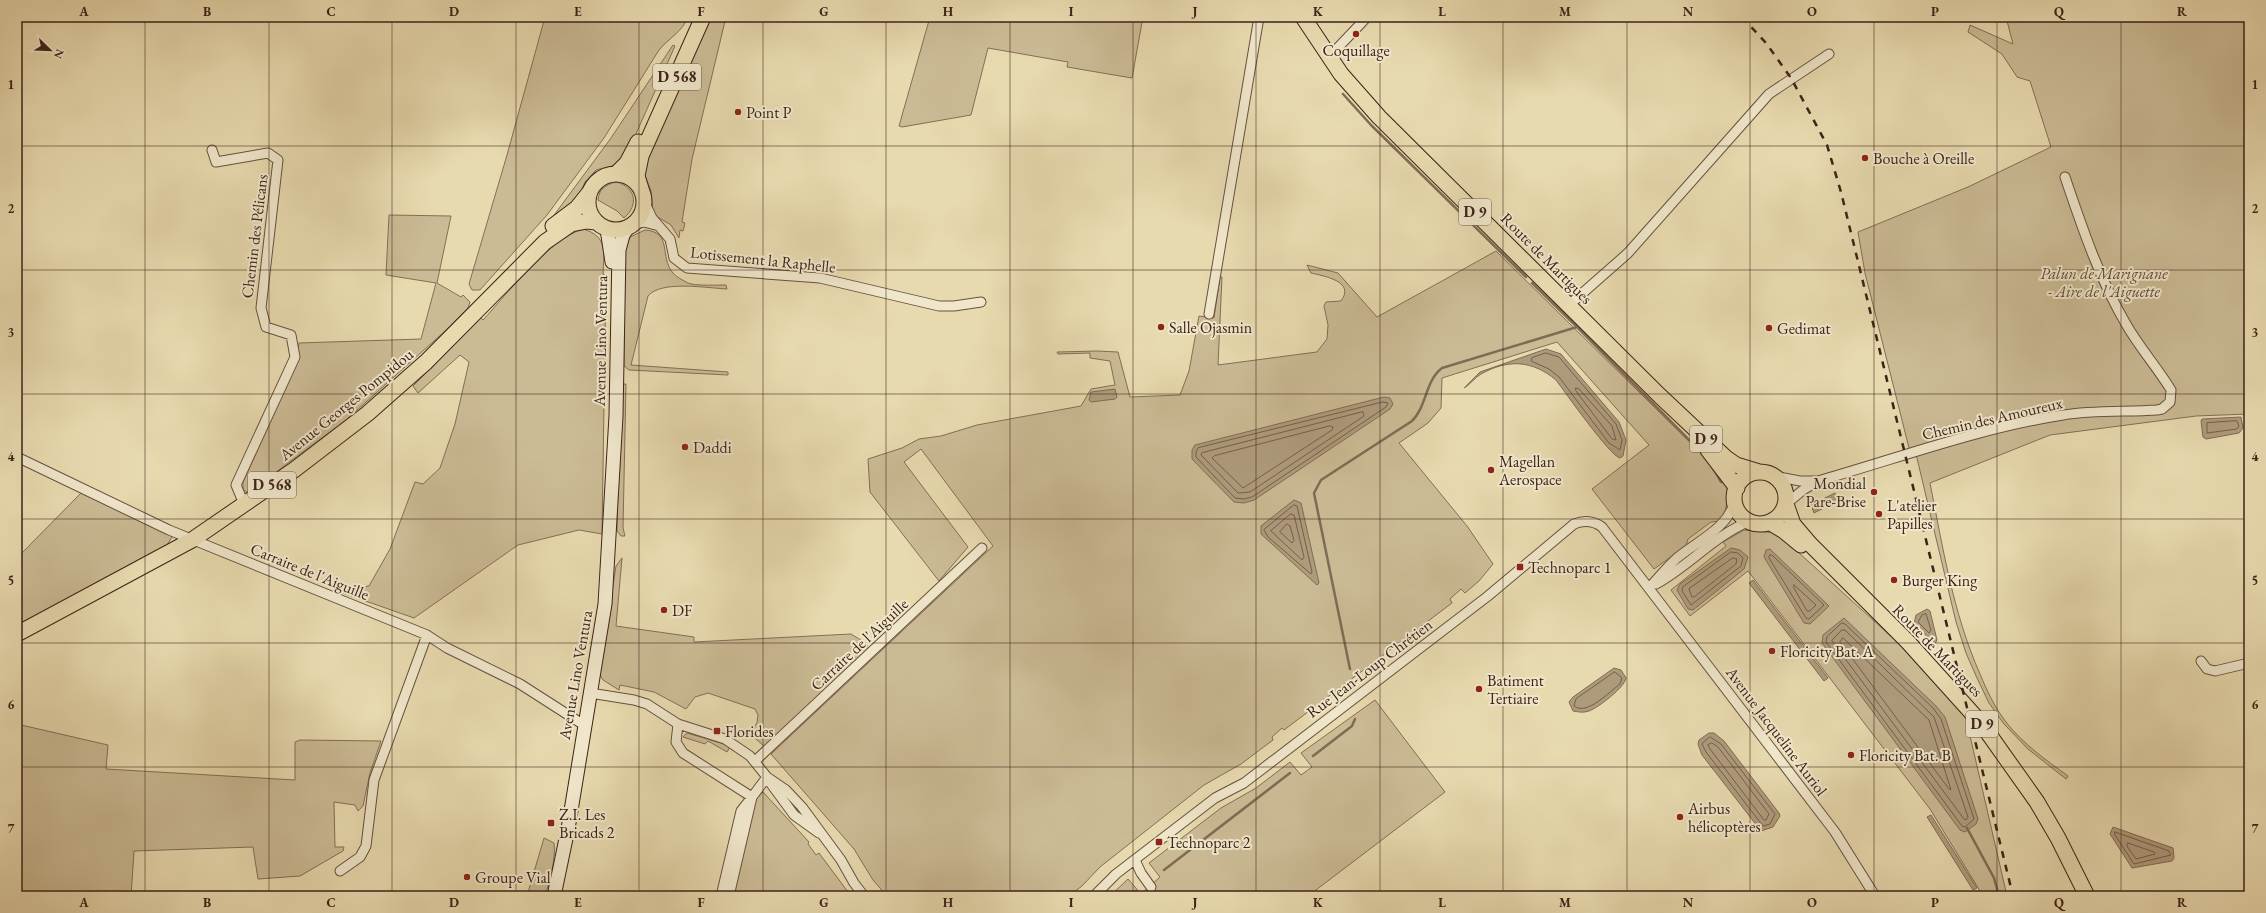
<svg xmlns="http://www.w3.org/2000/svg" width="2266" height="913" viewBox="0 0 2266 913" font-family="'EB Garamond',serif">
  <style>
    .green { fill: #cbbb95; stroke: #846e56 }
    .water { fill: #ae9b7c; stroke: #806b54 }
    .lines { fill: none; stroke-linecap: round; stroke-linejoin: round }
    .shore { stroke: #755e4a; stroke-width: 1 }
    .stream { stroke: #806b54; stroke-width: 2.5 }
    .minor-casing { stroke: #67503e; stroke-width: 11 }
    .secondary-casing { stroke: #3c2218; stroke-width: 15 }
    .primary-casing { stroke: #3c2218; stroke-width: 17 }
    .minor { stroke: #f0e7cb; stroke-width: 9 }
    .secondary { stroke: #f0e7cb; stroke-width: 13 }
    .primary { stroke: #e8daaf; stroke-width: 15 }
    .rail { stroke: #3c2218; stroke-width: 2.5; stroke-dasharray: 7 7; stroke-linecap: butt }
    .grid { fill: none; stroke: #3c2218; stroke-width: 1; stroke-opacity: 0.55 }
    .poi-dot { fill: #8f2418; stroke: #f0e7cb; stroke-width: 1.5 }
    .labels { text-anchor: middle; stroke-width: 4; stroke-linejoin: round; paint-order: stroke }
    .shield { fill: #f0e7cb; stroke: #725d4e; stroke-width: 1 }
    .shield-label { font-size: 15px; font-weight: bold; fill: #3c2218 }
    .poi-label { font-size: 16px; fill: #3c2218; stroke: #f0e7cb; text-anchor: start }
    .street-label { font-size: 16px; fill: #3c2218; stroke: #f0e7cb }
    .park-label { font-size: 16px; font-style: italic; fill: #604837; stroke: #f0e7cb }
    .neatline { fill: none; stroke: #3c2218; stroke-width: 1.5 }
    .grid-label { font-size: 13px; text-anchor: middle; font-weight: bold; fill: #3c2218 }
  </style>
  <rect width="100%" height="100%" fill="#e8daaf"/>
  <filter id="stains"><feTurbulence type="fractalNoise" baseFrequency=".005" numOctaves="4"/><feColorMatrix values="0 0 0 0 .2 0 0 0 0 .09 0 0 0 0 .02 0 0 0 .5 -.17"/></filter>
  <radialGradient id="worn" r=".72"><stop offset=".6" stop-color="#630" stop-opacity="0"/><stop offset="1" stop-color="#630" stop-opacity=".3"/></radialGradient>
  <!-- green -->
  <path class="green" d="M545,17H688C682,32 669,38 659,50L604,138L547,215L480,290H472L469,284L507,155Z
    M708,17H726L692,159L682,222L685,223L683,231L680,230L679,238L671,225L656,216L653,210L651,191L643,170Z
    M930,17H1143L1132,78L1067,67L1068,62L988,48L971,115L902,127L899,126Z
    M2006,17H2249V414L2196,416L2050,435L1930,483C1943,548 1953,613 1980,674C1987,691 1995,708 2006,722C2023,744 2046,760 2068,776L2066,779L2028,749L2004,724L1989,703L1977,678L1966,653L1956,622L1916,454L1909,448L1865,273L1858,232L1968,187L2051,147L2030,81L2017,77L2002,54L1968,32L1970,25L2013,44Z
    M673,45L675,46L627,154L616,165L596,170L585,182L577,200L549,222L611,138Z
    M616,182C636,187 639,205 624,218L617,211L598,200C599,189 605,185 616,182Z
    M389,215L451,216L437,283L461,297L463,295L470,302L468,308L444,332L346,420L248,493L243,489V482L296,365L299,343L421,339L436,283L386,275Z
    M583,229C608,236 604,253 603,274L606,275L602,534L579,530L518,545L414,618L337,591L369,586L390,549L415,482L423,484L440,468L455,424L469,362L460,355L418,393L413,386L481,318L483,320C508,293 548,240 583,229Z
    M645,230C673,232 659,257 673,273C675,276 684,281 688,283C694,286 718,285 726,285L727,289C707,288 661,280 648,296L631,365L728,372V375L629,370L624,366V249L630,237Z
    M1496,251L1709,461C1714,466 1720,472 1724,478C1731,489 1727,510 1721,521L1711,522L1688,539L1686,546L1654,569L1592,489L1649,445L1557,342L1442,378L1441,408L1428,423L1399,443L1467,526L1493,564L1479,581L1465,593L1461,589L1450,599L1452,603L1284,730L1282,728L1272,737L1273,740L1241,764L1204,785L1100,867L1082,886L1069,896H887L873,880L854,849L771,754L993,546L921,449L904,462L968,547L939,581L870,492L868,459L902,448L919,439L941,436L977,425L1081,406L1091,389L1115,385L1110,361L1090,358V353L1058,354L1057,352L1097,351L1118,352L1130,397L1180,395L1189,371L1199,316L1214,318L1220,277H1222L1218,365L1317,352L1327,339L1328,325L1324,306L1326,302L1341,301C1356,281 1323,276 1311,273L1307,265L1338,273L1377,317Z
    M624,384H626L623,528L625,536H621L617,531L620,394Z
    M81,493L168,533L172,537L167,545L17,626V558Z
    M1744,530L1777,533L1904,648L1965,714L2007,896H1974L1980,891L1930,809L1748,571L1690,616L1671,590L1726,546L1723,542Z
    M622,558L616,626L694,637V642L851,634L867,644V652L764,746L749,733L757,723L758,715L755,709L708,693L695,697L686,709L654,692L620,685L619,690L603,680L599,673L616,566Z
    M1375,700L1445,792L1308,896H1110L1128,879L1141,894L1160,877L1149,863L1221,808L1256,788L1290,762L1301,775L1312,767L1301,753Z
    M17,724L108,745L106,769L295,780V742L300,740L381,741L370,773L363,806L358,811L355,805L334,802L335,847H344L343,851L300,876L258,879L253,847L134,851L131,896H17Z
    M687,733L721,743L730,747L727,752L708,741L705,744L683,737Z
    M763,792L809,842L808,844L816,855L819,853L851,896H732L756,798Z
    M544,838L554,843C556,860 550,879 545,896H527Z"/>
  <!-- water -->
  <path class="water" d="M1546,349L1561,354L1619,422L1626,440L1623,456L1620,458C1610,456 1565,392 1556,380C1532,360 1508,359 1481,374C1474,378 1470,385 1464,388L1480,372Z
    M1115,389L1117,397L1115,399L1091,402L1089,400L1091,392Z
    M1384,397L1390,398L1393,404L1390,409L1254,500L1244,503L1234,502L1192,459V450L1195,445Z
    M2241,417L2243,428L2239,433L2206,439L2203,437L2201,421L2202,419Z
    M1835,493L1839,500L1814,513L1811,505Z
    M1294,500L1301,503L1319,583L1317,585L1261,534V526Z
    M1731,548L1740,550L1748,557L1744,569L1693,610L1688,609L1677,590L1680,584Z
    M1770,549L1829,606L1810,624L1804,623L1764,557L1766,550Z
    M1753,580L1828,678L1824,681L1749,583Z
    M1927,609L1930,611L1937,640L1935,644L1914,624L1916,615Z
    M1844,618L1936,706L1945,717L1978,819L1976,824L1965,832L1960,830L1822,643L1823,635Z
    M1614,668L1621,670L1626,678C1625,687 1598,708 1589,711C1583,713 1579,712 1573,711L1569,702L1573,697Z
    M1709,733H1714L1724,741L1779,813L1780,816L1773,827L1761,831L1702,755L1698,744L1699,740Z
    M1931,815L1977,888L1973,890L1927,817Z
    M2113,827L2173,848L2174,858L2172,861L2132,868L2110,834Z"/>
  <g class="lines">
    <!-- shore -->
    <path class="shore" d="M1546,353L1559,357L1616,424L1622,440L1620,450L1609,443L1559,377L1549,369L1531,361L1532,358Z
      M1576,388L1579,389L1612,426L1616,440L1612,439L1576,391Z
      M1383,402L1388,403L1386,407L1252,497L1244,499L1235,498L1196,457V452L1198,448Z
      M1363,412L1364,416L1250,492L1238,493L1201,455L1202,453Z
      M2237,421L2239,426L2237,429L2207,433V423Z
      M1330,426L1333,427L1332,430L1243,488L1212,458L1214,456Z
      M1294,505L1297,506L1312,572L1311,574L1268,537L1264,530Z
      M1291,514L1294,515L1304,557L1302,560L1271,531Z
      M1287,524L1290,526L1294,540L1292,543L1280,532Z
      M1731,552L1738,553L1743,558L1741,566L1691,605L1682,591L1683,587Z
      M1770,555H1772L1824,605L1809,619L1806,618L1769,558Z
      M1733,558L1737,559L1736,564L1694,597H1692L1689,589Z
      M1794,585L1816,605L1810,611H1807L1794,588Z
      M1926,614L1931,630L1929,633L1918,622L1922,615Z
      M1842,623L1845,624L1933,708L1941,719L1974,819L1965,827L1962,826L1826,642L1827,637Z
      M1842,630H1845L1934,717L1968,817L1966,820L1964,819L1832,641Z
      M1843,638L1929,720L1951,790L1949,789L1840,642Z
      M1615,672L1622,678L1620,684C1609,692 1587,716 1574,706L1576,699Z
      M1710,737L1721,744L1775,814L1770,824L1763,826L1706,752L1702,744Z
      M1712,743L1718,747L1769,814L1766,820H1764L1710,749L1708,745Z
      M2115,832L2169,851L2171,855L2134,864L2115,835Z
      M2128,843L2154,852L2155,854L2136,859L2127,846Z"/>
    <!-- stream -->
    <path class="stream" d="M1343,94L1371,125L1526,277
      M1532,283L1577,327
      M1713,468L1721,482
      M1350,669L1314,493L1321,480L1412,421C1427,406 1425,381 1442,368L1577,327L1703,454
      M1313,756L1352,726L1355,719
      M1967,828L1994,878L1999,896
      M1164,870L1290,773
      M1130,896L1136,891"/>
    <defs>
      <path id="minor" d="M1329,57L1367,17
        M212,150L216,162L268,153L278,160L261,308L266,327L291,335L295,357L236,485L244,504
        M644,201L652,218L670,239L674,258L687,268L820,278L939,306H954L981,302
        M634,224L644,222L659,226
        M1569,305L1628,253L1769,94L1829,54
        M1209,314L1259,17
        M17,457L169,530L427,635L447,648L520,684L584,725
        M1774,476L1800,481H1818L1803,490L1786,504
        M1818,481C1899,458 1979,428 2063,415C2093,410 2126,412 2157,410L2162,409L2170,402L2171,390C2157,367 2139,347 2126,324C2099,278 2082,227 2065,177
        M1656,584C1689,566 1715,535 1750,521
        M1649,588C1658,578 1667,567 1677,558C1697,541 1729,528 1735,500
        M2201,661L2207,669L2215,671L2249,663
        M590,693L634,700L647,704L678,724L725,739L750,756L767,777L752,797L683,753L676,742L678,724
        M755,761L982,548
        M767,777L786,790L802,807L841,860L854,883L864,896
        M769,781L794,815L819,833
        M1135,860L1141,873L1151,887
        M340,871L360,857L366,846L374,780L427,635
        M721,896L741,811L752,797L729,896
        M1094,896L1116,874L1215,798L1244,783L1488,596L1574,524C1584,520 1594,521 1602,527L1835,832L1875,896"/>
      <path id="secondary" d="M607,229L612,262
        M554,896L568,829L605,604L616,416L619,250L623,235L628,227"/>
      <path id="primary" d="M1303,17L1341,74L1379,117L1660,396L1726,458L1736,465L1759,472
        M588 202a28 28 0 1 1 56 0a28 28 0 1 1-56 0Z
        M616,174L627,163L638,142
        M642,192L637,176L641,156L703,17
        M553,226L577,208L589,193
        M1708,450L1737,488
        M1734 498a26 26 0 1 1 52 0a26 26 0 1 1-52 0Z
        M1786,504L1793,524L1810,544L1908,642L1981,723L2037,802L2058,838L2087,896
        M1769,522L1784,531L1801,545
        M17,634L192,540L294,470L367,414L426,362L545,242L571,224L587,221L596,222"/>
    </defs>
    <!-- minor casing -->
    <use href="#minor" class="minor-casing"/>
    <!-- secondary casing -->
    <use href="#secondary" class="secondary-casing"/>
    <!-- primary casing -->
    <use href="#primary" class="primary-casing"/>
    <!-- minor -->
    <use href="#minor" class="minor"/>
    <!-- secondary -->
    <use href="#secondary" class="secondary"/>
    <!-- primary -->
    <use href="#primary" class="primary"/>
    <!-- rail -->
    <path class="rail" d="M1742,17L1766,43L1791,78L1827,145L1841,192L2013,896"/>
  </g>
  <!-- grid -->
  <path class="grid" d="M145,17V896M269,17V896M392,17V896M516,17V896M639,17V896M763,17V896M886,17V896M1010,17V896M1133,17V896M1256,17V896M1380,17V896M1503,17V896M1627,17V896M1750,17V896M1874,17V896M1997,17V896M2121,17V896M17,146H2249M17,270H2249M17,394H2249M17,519H2249M17,643H2249M17,767H2249"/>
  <!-- markers -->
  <g class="poi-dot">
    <circle cx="1356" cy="34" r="4"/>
    <circle cx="738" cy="112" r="4"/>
    <circle cx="1865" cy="158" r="4"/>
    <circle cx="1161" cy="327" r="4"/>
    <circle cx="1769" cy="328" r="4"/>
    <circle cx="685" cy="447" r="4"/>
    <circle cx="1491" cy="470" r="4"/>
    <circle cx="1874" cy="492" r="4"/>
    <circle cx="1879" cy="514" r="4"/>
    <rect x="1516" y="563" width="8" height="8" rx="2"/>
    <circle cx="1894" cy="580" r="4"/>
    <circle cx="664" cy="610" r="4"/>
    <circle cx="1772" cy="651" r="4"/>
    <circle cx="1479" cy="689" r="4"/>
    <rect x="713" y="727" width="8" height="8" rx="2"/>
    <circle cx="1851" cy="755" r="4"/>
    <circle cx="1680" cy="817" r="4"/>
    <rect x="547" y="819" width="8" height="8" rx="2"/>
    <rect x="1155" y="838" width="8" height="8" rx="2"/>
    <circle cx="467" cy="877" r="4"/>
  </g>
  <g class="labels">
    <!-- shield labels -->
    <g class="shield">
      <rect x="653" y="64" width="48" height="26" rx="3"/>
      <rect x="1459" y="199" width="32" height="26" rx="3"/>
      <rect x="1690" y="426" width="32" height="26" rx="3"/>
      <rect x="248" y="472" width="48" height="26" rx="3"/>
      <rect x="1966" y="711" width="32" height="26" rx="3"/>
    </g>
    <g class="shield-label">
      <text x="677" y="82">D 568</text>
      <text x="1475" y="217">D 9</text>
      <text x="1706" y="444">D 9</text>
      <text x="272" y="490">D 568</text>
      <text x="1982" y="729">D 9</text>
    </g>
    <!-- poi labels -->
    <g class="poi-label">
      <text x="1356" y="56" text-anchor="middle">Coquillage</text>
      <text x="746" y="118">Point P</text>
      <text x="1873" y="164">Bouche à Oreille</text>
      <text x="1169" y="333">Salle Ojasmin</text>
      <text x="1777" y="334">Gedimat</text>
      <text x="693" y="453">Daddi</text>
      <text x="1499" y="467">Magellan<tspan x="1499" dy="18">Aerospace</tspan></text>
      <text x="1866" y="489" text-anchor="end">Mondial<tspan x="1866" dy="18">Pare-Brise</tspan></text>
      <text x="1887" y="511">L'atelier<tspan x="1887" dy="18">Papilles</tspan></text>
      <text x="1528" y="573">Technoparc 1</text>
      <text x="1902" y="586">Burger King</text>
      <text x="672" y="616">DF</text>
      <text x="1780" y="657">Floricity Bat. A</text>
      <text x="1487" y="686">Batiment<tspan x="1487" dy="18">Tertiaire</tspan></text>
      <text x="725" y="737">Florides</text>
      <text x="1859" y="761">Floricity Bat. B</text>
      <text x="1688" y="814">Airbus<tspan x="1688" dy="18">hélicoptères</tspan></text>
      <text x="559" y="820">Z.I. Les<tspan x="559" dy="18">Bricads 2</tspan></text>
      <text x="1167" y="848">Technoparc 2</text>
      <text x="475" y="883">Groupe Vial</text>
    </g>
    <!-- street labels -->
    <g class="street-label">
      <text transform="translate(254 236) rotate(-83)" y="6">Chemin des Pélicans</text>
      <text transform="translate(1547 258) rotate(45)" y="6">Route de Martigues</text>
      <text transform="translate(763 259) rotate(6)" y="6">Lotissement la Raphelle</text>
      <text transform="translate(600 341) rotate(-89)" y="6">Avenue Lino Ventura</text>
      <text transform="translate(346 404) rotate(-39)" y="6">Avenue Georges Pompidou</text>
      <text transform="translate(1992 418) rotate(-13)" y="6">Chemin des Amoureux</text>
      <text transform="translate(310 571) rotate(22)" y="6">Carraire de l'Aiguille</text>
      <text transform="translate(859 644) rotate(-43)" y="6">Carraire de l'Aiguille</text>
      <text transform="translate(1938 650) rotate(46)" y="6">Route de Martigues</text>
      <text transform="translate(1369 668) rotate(-37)" y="6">Rue Jean-Loup Chrétien</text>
      <text transform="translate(575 675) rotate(-80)" y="6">Avenue Lino Ventura</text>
      <text transform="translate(1777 731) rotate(53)" y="6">Avenue Jacqueline Auriol</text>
    </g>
    <!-- park labels -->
    <g class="park-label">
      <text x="2104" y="279">Palun de Marignane<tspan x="2104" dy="18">- Aire de l'Aiguette</tspan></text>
    </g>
  </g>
  <!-- margin -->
  <rect width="2266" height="913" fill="none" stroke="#e8daaf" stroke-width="44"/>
  <!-- north arrow -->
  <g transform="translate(50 50) rotate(113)" stroke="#f0e7cb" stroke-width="3" paint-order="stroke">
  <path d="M0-3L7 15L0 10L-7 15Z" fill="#3c2218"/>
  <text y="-6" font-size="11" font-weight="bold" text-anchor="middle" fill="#3c2218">N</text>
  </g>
  <rect x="22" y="22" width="2222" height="869" class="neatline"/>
  <g class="grid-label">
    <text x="84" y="16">A</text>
    <text x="207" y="16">B</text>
    <text x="331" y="16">C</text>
    <text x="454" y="16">D</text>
    <text x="578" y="16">E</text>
    <text x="701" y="16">F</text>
    <text x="824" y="16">G</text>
    <text x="948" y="16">H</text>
    <text x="1071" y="16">I</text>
    <text x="1195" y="16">J</text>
    <text x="1318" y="16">K</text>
    <text x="1442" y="16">L</text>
    <text x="1565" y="16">M</text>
    <text x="1688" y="16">N</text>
    <text x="1812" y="16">O</text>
    <text x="1935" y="16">P</text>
    <text x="2059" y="16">Q</text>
    <text x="2182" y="16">R</text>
    <text x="11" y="89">1</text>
    <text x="2255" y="89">1</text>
    <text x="11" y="213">2</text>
    <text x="2255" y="213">2</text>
    <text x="11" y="337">3</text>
    <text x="2255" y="337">3</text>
    <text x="11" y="461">4</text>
    <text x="2255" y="461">4</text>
    <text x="11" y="585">5</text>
    <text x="2255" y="585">5</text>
    <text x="11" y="709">6</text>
    <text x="2255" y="709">6</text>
    <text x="11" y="833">7</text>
    <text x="2255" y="833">7</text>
    <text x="84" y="907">A</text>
    <text x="207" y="907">B</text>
    <text x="331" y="907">C</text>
    <text x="454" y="907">D</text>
    <text x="578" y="907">E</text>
    <text x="701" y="907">F</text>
    <text x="824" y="907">G</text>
    <text x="948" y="907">H</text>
    <text x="1071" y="907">I</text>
    <text x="1195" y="907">J</text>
    <text x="1318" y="907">K</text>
    <text x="1442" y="907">L</text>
    <text x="1565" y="907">M</text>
    <text x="1688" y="907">N</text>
    <text x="1812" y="907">O</text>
    <text x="1935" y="907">P</text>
    <text x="2059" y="907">Q</text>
    <text x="2182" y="907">R</text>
  </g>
  <rect width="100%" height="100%" filter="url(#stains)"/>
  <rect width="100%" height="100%" fill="url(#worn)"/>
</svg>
